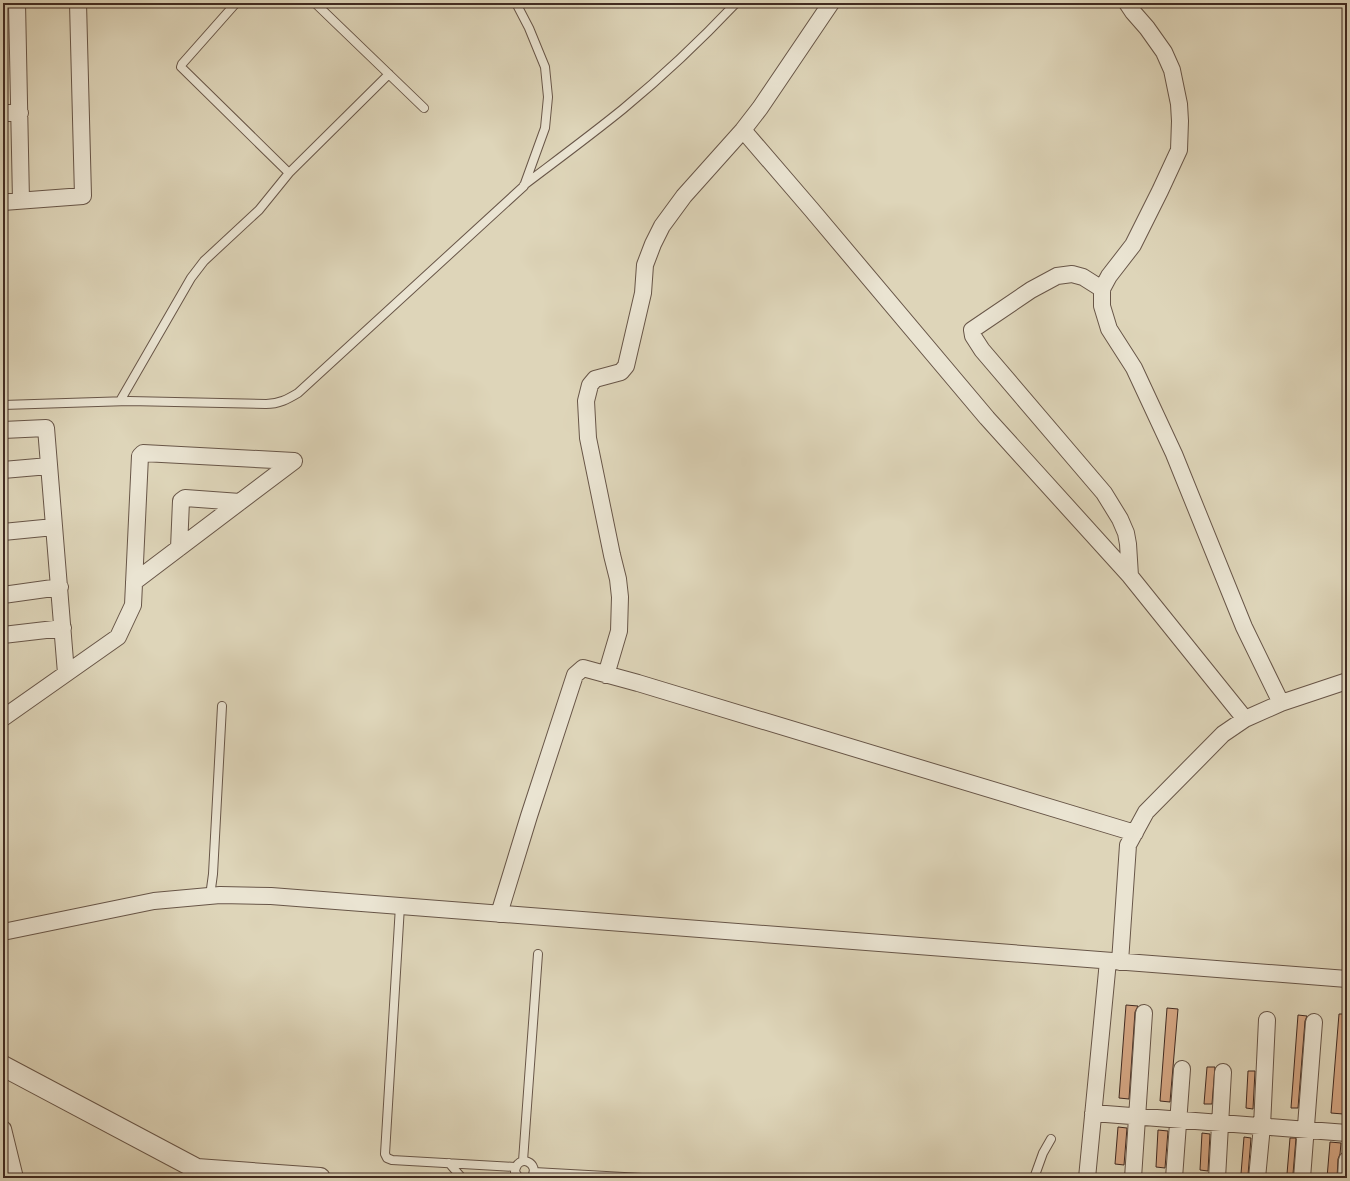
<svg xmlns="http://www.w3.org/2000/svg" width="1350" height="1181" viewBox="0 0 1350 1181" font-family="'Libre Bodoni',serif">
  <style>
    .building { fill: #d5a784; stroke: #412b22 }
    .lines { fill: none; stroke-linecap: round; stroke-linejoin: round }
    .service-casing { stroke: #685648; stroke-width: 10 }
    .minor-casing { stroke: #685648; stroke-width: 18 }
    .tertiary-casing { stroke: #685648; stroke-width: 22 }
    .service { stroke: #eae4d2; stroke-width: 8 }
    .minor { stroke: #eae4d2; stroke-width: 16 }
    .tertiary { stroke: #eae4d2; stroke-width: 20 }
  </style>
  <rect width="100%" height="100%" fill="#ded5b9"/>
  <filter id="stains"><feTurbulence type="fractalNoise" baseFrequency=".005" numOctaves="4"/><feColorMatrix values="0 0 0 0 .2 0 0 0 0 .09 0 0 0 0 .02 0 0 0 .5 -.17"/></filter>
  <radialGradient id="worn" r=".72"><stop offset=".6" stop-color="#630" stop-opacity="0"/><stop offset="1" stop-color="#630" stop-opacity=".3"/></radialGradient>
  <!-- building -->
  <path class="building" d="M1126,1005L1138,1006L1135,1012L1129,1099L1119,1098Z
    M1167,1008L1178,1009L1170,1102L1160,1101Z
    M1339,1014H1347V1055L1343,1114L1331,1113Z
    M1298,1015L1307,1016L1305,1021L1298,1108H1291Z
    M1207,1067H1215L1212,1104H1204Z
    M1248,1071H1255L1253,1109L1246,1108Z
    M1118,1127L1127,1128L1124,1165L1115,1164Z
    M1158,1130L1168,1131L1165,1168L1156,1167Z
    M1202,1133L1210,1134L1208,1171L1200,1170Z
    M1244,1137L1251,1138L1248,1175L1241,1174Z
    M1290,1138H1296L1293,1174H1287Z
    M1330,1142L1341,1143L1340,1154L1338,1159L1337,1178H1327Z"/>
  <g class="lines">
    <defs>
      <path id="service" d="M236,3L182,64L181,67L289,173
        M315,3L424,108
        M524,185C557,160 591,135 623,109C663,76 701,40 736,3
        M120,401L191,278L204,261L259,210L289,173L389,74
        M3,405L129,401L266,404C279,404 288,399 298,393L524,186L545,128L548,97L545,67L529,28L516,3
        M210,896L213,874L222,706
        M400,906L385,1154L387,1158L392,1160L515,1167
        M523,1161L538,954
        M449,1163L462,1178
        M534,1172L642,1178
        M519,1178L515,1172C517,1152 542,1163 531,1178
        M1034,1178L1043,1153L1051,1139"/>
      <path id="minor" d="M17,3L21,201
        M1127,3L1133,12L1147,28L1164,52L1172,70L1179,104L1180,121L1179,150L1160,191L1133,245L1109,276L1102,289V306L1109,329L1134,368L1174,454L1244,627L1281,703
        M3,113H20
        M743,130L811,209L987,418L1130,576
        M3,202L83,196L78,3
        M1102,289L1083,277L1072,274L1057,276L1031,290L972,330L973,336L982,350L1104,493L1120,519L1126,533L1128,544L1130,576L1245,719
        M3,430L46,428L66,673
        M3,470L49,466
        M3,532L54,527
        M179,548L181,501L185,498L240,502
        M134,582L294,461
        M3,595L60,587
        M3,635L63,628
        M606,675L619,631L620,597L618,579L612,555L588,438L586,401L590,385L595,379L621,372L626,366L643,293L645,265L653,244L662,226L684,196L743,130L760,108L831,3
        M3,718L118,637L133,605L140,456L143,453L294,461
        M499,914L529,816L575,675L583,668L638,683L1135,833
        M3,932L154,901L220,895L271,896L1347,979
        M1120,962L1128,845L1146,812L1223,734L1245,719L1281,703L1347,681
        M1093,1113L1347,1133
        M3,1129L15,1178
        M1087,1178L1108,961
        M1133,1178L1144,1013
        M1174,1178L1182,1069
        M1217,1178L1223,1072
        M1257,1178L1262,1126L1267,1020
        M1302,1178L1314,1022
        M1346,1178L1347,1160"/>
      <path id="tertiary" d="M3,1066L197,1169L320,1178"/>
    </defs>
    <!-- service casing -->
    <use href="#service" class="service-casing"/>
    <!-- minor casing -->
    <use href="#minor" class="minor-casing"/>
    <!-- tertiary casing -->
    <use href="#tertiary" class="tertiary-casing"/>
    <!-- service -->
    <use href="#service" class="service"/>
    <!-- minor -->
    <use href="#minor" class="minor"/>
    <!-- tertiary -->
    <use href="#tertiary" class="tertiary"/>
  </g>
  <!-- margin -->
  <rect width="1350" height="1181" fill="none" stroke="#ded5b9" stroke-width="16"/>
  <rect x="4" y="4" width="1342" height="1173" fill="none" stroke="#412b22" stroke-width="2"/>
  <rect x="8" y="8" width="1334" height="1165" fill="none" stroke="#412b22"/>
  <rect width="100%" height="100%" filter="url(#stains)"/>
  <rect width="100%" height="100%" fill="url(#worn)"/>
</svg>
